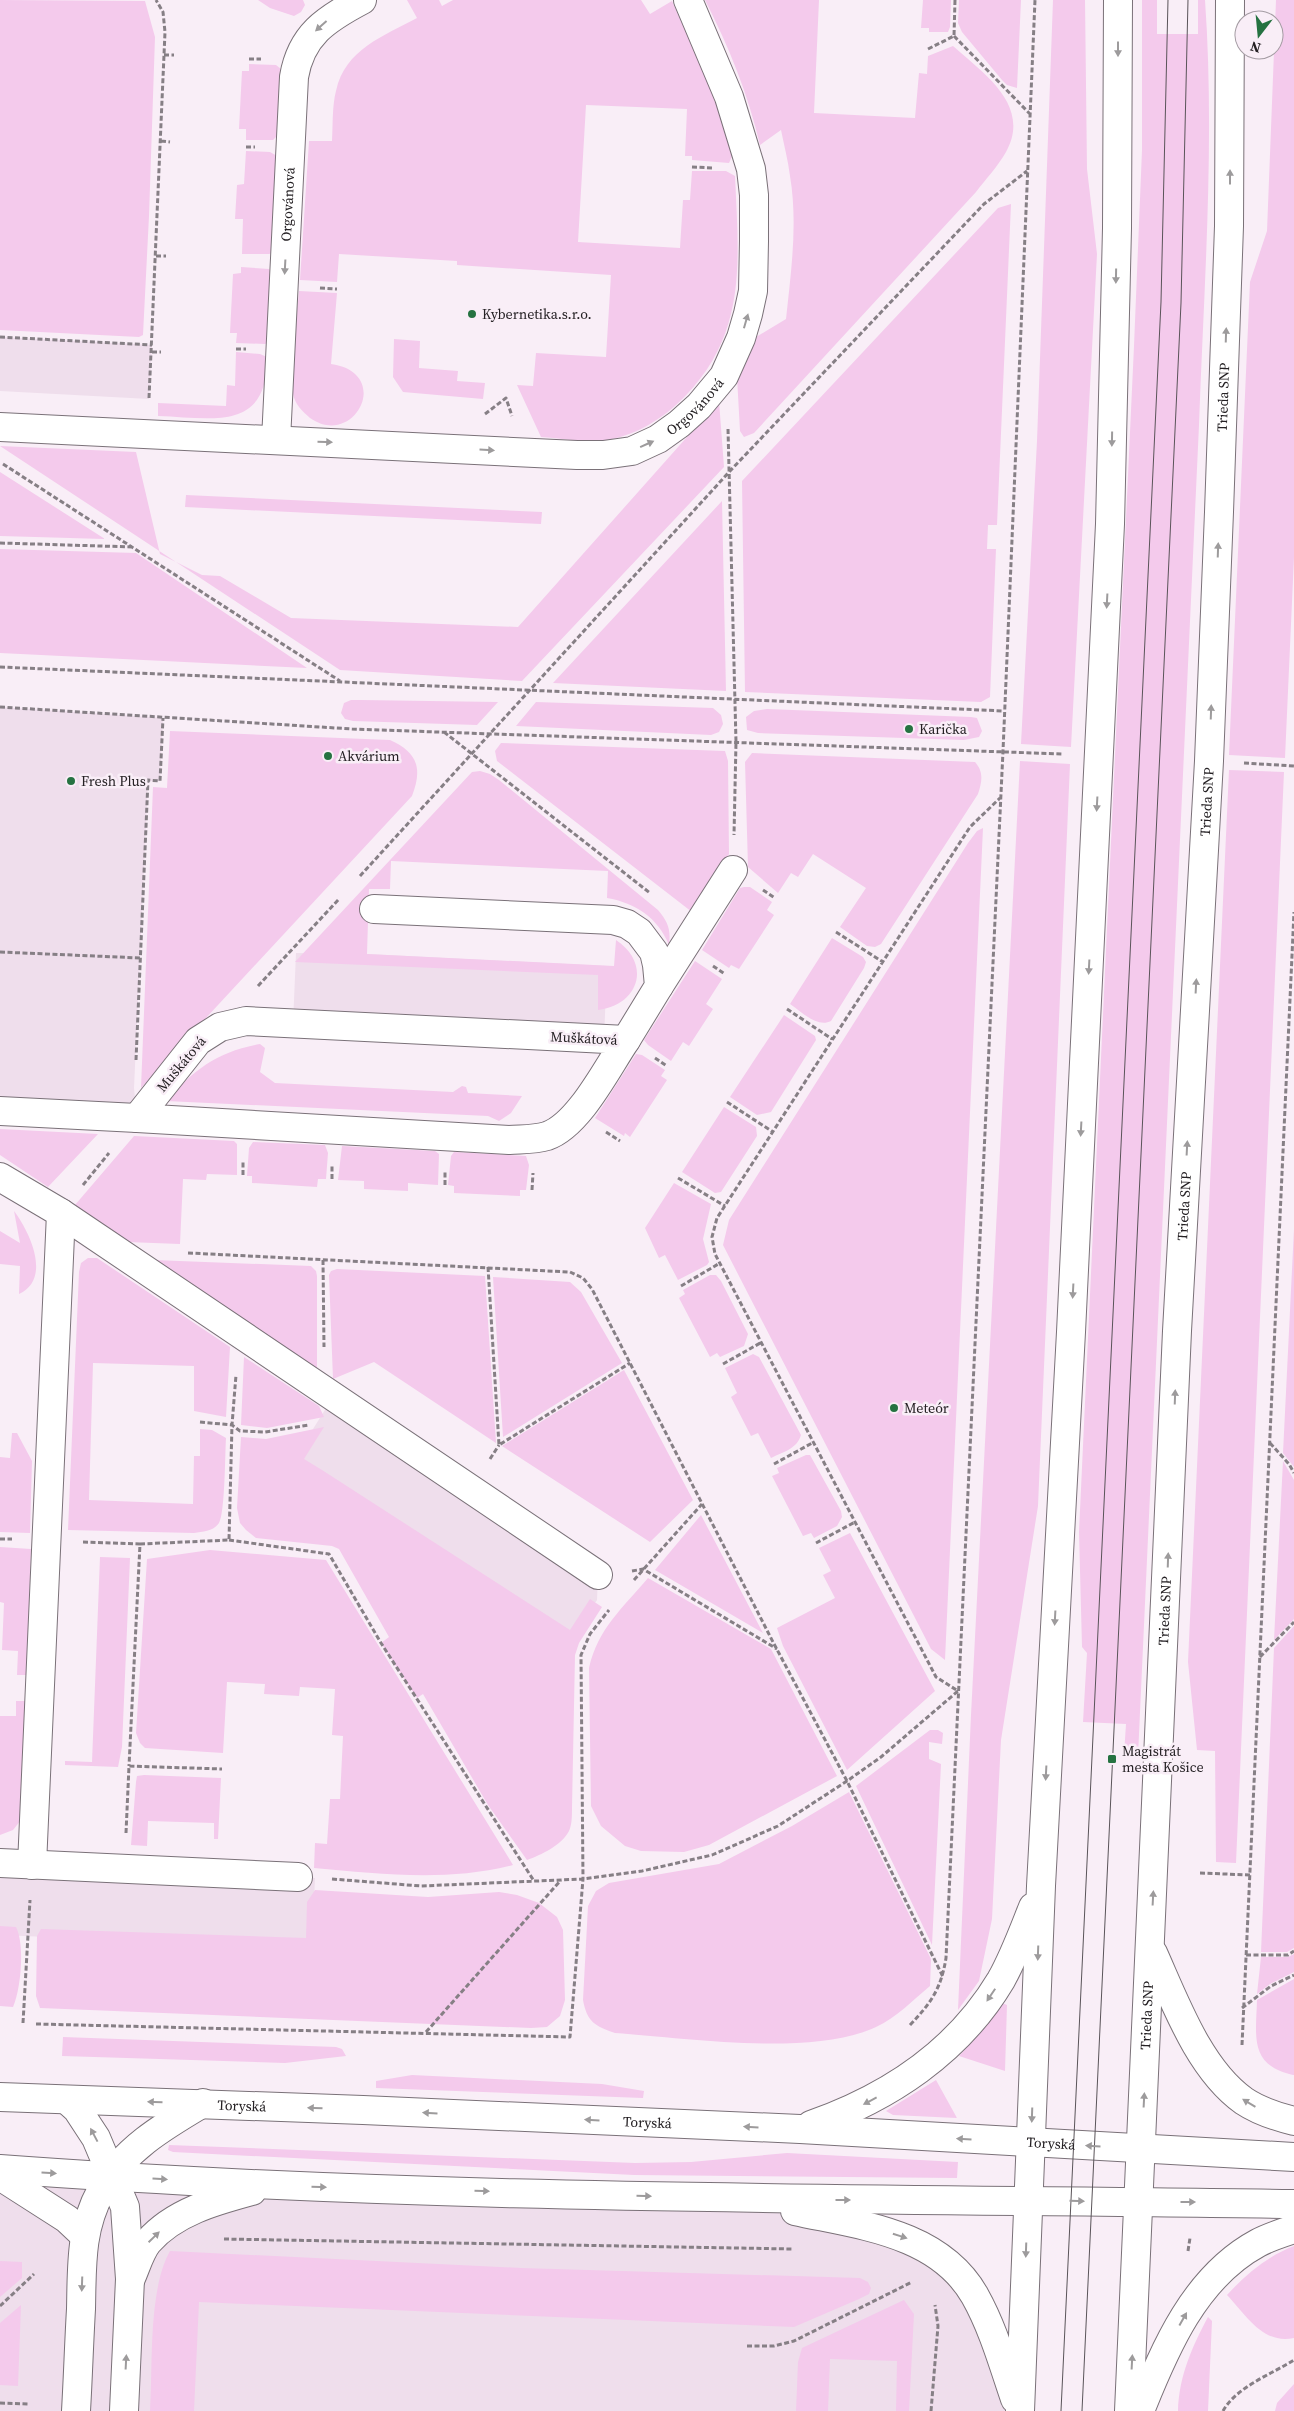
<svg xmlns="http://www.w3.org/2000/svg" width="1294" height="2411" viewBox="0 0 1294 2411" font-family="'Source Serif 4',serif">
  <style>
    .built { fill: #efdeec }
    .green { fill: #f4caec }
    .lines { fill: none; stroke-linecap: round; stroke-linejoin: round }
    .minor-casing { stroke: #7a7178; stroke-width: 30 }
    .path { stroke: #867f85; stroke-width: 3; stroke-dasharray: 5 2.5; stroke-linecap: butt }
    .minor { stroke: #fff; stroke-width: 28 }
    .tram { stroke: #5a5459; stroke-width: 1 }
    .oneway { fill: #9d9b9c }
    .poi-dot { fill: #257241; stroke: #f9eef7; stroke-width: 2 }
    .labels { text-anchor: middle; stroke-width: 5; stroke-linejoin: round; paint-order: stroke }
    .street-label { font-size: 14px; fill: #252124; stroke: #f9eef7 }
    .poi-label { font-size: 14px; fill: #252124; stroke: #f9eef7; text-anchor: start }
  </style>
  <rect width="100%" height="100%" fill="#f9eef7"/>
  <!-- built -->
  <path class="built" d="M0,337L152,345L149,399L0,391Z
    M0,707L163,718L160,781H148L134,1088L137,1118L0,1111Z
    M296,953L367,954L607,966L604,1039L293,1024Z
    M333,1397L598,1575L597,1600L570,1640L293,1461Z
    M0,1863L315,1878L312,1948L0,1935Z
    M0,2169L742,2199L888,2232L955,2271L1019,2411H0Z"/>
  <!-- green -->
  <path class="green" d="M0,0L145,1L155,37L149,216L143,335L139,337L0,330Z
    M258,0H303L305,5L301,12L294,16L270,8Z
    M407,0H439L442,6L453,0H641L650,14L672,1L718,102L733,154L729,163L692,160V156H685L687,109L586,105L578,242L680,248L683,200H690L692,171H726L735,176C739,265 748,339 676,405C655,424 627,439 598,441C579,442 560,438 541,437L517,385L533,386L536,353L606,357L611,275L457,265V261L339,254L337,282L300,280L309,141H332C333,125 332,106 336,91C345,49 384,36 417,18Z
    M705,0H819L814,113L915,118L919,73L927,74L928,56L953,46C983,73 1032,105 1006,152C998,166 986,179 976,192L754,433L744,437L740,431L737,377L742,372L756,337L786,319C791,272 798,223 790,176C788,160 784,145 781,130L760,145C748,94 729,47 705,0Z
    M923,0H951L950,27L948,32H929V28H921Z
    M959,0H1021L1017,88L1007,85L1002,80L962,32L958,23Z
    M1053,0H1085L1087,169L1097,254L1071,747L1021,744L1037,441Z
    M1142,0H1157V34H1198V0H1205C1215,141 1204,284 1199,425L1138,1756L1124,1755L1126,1724L1083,1722L1087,1653L1082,1647L1079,1532L1134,346L1142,150Z
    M1276,0H1294V557L1285,758L1229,755L1250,282L1267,231Z
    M249,64L276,65L281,69L278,135L273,140H246V129H239L242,71H249Z
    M246,151L270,152L277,156L272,253L269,254H242L243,219H235L237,185L244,184Z
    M1011,204L997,525H988L987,549H996L990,697L981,702L745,692L742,481L998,208Z
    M241,267L269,269L272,273L269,342L265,344L236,343L237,333H230L233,274L241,273Z
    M299,291L337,293L331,364C394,373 354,449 310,418C302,411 295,404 293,394C288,370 297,317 299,291Z
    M394,339L420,341L419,368L458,371L457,381L485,383L483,399L403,392L393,377Z
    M236,352L260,354L267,357C268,432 213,418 158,416V403L226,406L227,385L235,386Z
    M719,401L724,467L522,681L340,670L0,446L136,452L160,554L202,575L220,576L291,618L518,627Z
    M0,472L105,539L0,536Z
    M186,495L542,512L541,524L185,507Z
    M722,501L726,691L553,683Z
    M0,549L136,553L307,668L0,653Z
    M351,700H361L498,702L477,725L353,721L345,719L341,713L344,703Z
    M536,702L713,708L721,715L723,724L719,732L711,735L516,726Z
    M767,709L971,717L977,718L982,731L979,737L964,740L758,733L747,730L746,717L754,711Z
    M170,731L390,740C417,752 423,768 412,796L141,1088L153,787L167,788Z
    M501,743L725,751L728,761L729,854L692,912L497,761L495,751Z
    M752,753L975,762C984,772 982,782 978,794L881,944L875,947L867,946L840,927L866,888L813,854L798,877L791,873L778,893L748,867L745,762Z
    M1020,761L1070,764L1038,1506L1001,1740L992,1919L979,1981L958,2010L971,1715Z
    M1229,770L1284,772L1236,1863L1216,1862L1215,1751L1197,1750L1188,1662Z
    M480,771L490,774L499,780L658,910C668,922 671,929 669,945C658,918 636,903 607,898L608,871L391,861L390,889H369L367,954L614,966L616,940C652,964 639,1005 598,1010V975L295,962L472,772Z
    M983,828L945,1660L931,1649L723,1245L729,1220L968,843L977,831Z
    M744,887H750L772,902L767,910L774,915L739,969L731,965L729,968L702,950L740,888Z
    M832,938L863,957L866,962L864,968L831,1021C817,1028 802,1012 790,1004Z
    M695,961L722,979L706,1004L713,1009L689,1046L683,1042L671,1061L648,1045L644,1040Z
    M784,1015L815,1036L816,1040L771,1112L757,1115L730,1097Z
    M260,1044L265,1048L260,1072L275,1083L453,1092L462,1086L466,1087L468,1093L522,1096L511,1113L499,1121L488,1116L166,1101C195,1069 217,1052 260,1044Z
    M636,1054L642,1055L665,1070L661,1076L667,1080L630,1137L625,1133L624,1136L595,1118Z
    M724,1107L756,1127L757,1136L721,1192L715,1193L682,1172Z
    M0,1129L98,1134L48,1187L0,1155Z
    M134,1136L234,1141L237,1144V1175L207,1174L206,1180L183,1179L180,1244L127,1242L75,1205Z
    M253,1142L325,1145L328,1153L326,1179H318L317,1187L252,1183V1176H247L249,1148Z
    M342,1146L435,1151L439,1154L438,1185L408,1183V1191L364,1189V1181L338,1180Z
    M454,1152L526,1156L529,1165L526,1190H520V1196L454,1193V1186L448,1185L451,1156Z
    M674,1183L711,1204L703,1239L709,1262L707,1265L678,1280L665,1255L659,1258L645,1228Z
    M14,1211C30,1232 52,1279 19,1294L20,1266L0,1264V1231L20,1243Z
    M1294,1229V1467L1283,1453Z
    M88,1258H97L230,1347L226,1417L194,1411V1366L93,1363L89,1500L193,1504L194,1456H200V1429L212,1430L226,1438C225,1454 225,1513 219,1523C213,1532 203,1531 194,1533L68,1530L79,1272L81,1263Z
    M154,1260L311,1266L316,1271L317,1276V1369Z
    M337,1269L485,1276L496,1443L374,1362L333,1379L329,1275L331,1271Z
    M710,1275H716L721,1281L748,1334L744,1346L720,1357L717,1353L710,1357L679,1298L685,1294L683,1290Z
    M493,1277L570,1282L581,1292L622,1363L503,1437Z
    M753,1354L759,1357L801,1435C797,1449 783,1452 771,1458L758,1433L751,1436L731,1397L737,1393L725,1368Z
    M244,1357L319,1406L324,1417L267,1428L241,1425Z
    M624,1370L693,1500L650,1542L502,1446Z
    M324,1427L304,1459L322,1470L570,1630L590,1599L602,1607L579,1643L575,1655L572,1808C572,1815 572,1825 569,1831C562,1845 541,1855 527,1860L488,1805L423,1694L417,1698L381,1643L389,1637L339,1549L332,1546L256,1538L246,1530L240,1523L237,1508L241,1437L266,1439Z
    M12,1433H17L32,1461L30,1533L0,1532V1457L10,1458Z
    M806,1455H810L841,1511L842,1517L837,1526L814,1538L811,1533L803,1536L772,1476L779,1473L777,1468Z
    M1283,1461L1294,1480V1619L1274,1640Z
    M701,1515L763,1633L655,1570Z
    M850,1533L935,1691L847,1770L783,1646L777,1628L835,1598L823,1575L831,1571L819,1548Z
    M0,1547L31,1549L27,1675H17L18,1651L2,1650L4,1603L0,1602Z
    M210,1550L326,1560L513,1865C447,1882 380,1874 314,1868L315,1843L327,1844L330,1799H340L343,1736L332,1735L335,1689L300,1687L299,1696L264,1694L265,1684L227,1682L223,1753L145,1748L140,1743L136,1733L147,1559Z
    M100,1557L130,1558L122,1747L118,1767L65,1765V1761L92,1762Z
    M648,1578L771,1649L837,1776L709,1845L684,1852L641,1851L625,1846L601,1826L591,1806L589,1668C598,1628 623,1608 648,1578Z
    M1294,1626V1948L1287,1952H1261L1274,1648Z
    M16,1701H28L21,1820L13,1830L0,1835V1716H16Z
    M930,1730H938L943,1733L942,1744L929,1742V1759L941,1764L932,1945L856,1786Z
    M144,1775L221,1778L218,1839H214V1823L148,1821L147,1846L131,1845L136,1782L137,1776Z
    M849,1792L931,1959L930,1986C913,2000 896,2018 876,2027C812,2057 686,2038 615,2033C595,2026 587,2022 583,2000L588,1906L596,1891L609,1883L719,1864L792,1826Z
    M315,1890L428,1897L499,1892L517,1895L539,1903L557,1917L563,1930L565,2000L560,2016L547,2027L531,2028L40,2008L36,1996L37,1936L41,1929L306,1938L307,1902Z
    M0,1926L16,1927C25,1944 21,1989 13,2007L0,2006Z
    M1294,1954V1972L1270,1984L1257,1994L1261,1957H1288Z
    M1294,1979V2075H1293C1249,2065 1256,2037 1257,2000Z
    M1000,2002L1007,2005L1005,2071L959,2056L983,2029Z
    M63,2037L336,2047L342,2049L346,2056L285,2063L62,2056Z
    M412,2075L602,2084L644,2091L643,2098L376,2088V2081Z
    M936,2080L957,2118L893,2115L886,2111Z
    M169,2145L635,2163L691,2162L787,2153L958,2162L957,2178L634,2175L173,2152L168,2150Z
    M1294,2246V2338C1263,2345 1246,2315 1227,2295C1246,2274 1268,2256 1294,2246Z
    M170,2251L521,2268L860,2278L868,2282L871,2288L869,2294L859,2299L794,2327L199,2302L194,2411H150C153,2366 148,2290 170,2251Z
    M0,2261L22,2262V2278L0,2297Z
    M904,2300L914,2314L909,2411H896L897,2361L830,2359L828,2411H796L798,2362L802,2348Z
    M21,2305L18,2386L0,2385V2323Z
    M1208,2317L1212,2321L1208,2411H1178C1179,2376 1192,2347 1208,2317Z
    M1294,2384V2411H1275L1277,2403Z"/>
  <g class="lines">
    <defs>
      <g id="minor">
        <path id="s1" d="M0,427L577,455H603L632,451L658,439L679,424L699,406L724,376L741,338L748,314L753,291L754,241V195L751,169L729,97L688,0"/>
        <path id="s2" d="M276,440L294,77C301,35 326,19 362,0"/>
        <path d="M374,909L613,920L627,924L639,932L654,952L657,965L659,986L626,1040"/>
        <path d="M659,986L733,870"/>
        <path d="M246,1021L626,1040C607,1068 579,1125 547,1136C534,1140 521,1139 509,1140L137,1118L198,1041L220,1027Z"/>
        <path d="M0,1111L137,1118"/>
        <path d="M0,1177L61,1213L32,1865"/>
        <path d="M61,1213L598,1575"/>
        <path d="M0,1863L298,1877"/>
        <path d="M1153,1953C1175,2002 1199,2069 1244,2101C1259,2111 1278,2117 1294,2121"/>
        <path id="s3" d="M0,2097L363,2110L800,2129L1294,2157"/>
        <path d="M67,2100L77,2109L96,2138L125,2207L130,2279L124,2411"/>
        <path d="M811,2125C888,2098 958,2052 1001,1980C1014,1957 1023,1932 1033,1907"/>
        <path d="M0,2169C430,2201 863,2198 1294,2204"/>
        <path d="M0,2176L67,2219L84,2235"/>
        <path d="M795,2211C858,2225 939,2232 975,2296C993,2328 1003,2364 1015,2399"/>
        <path d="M131,2278C136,2267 140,2252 148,2242C174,2212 215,2201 252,2191"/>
        <path d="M76,2411C78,2377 79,2343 81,2309C82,2267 80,2229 101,2191C123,2150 164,2126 203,2103"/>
        <path d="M1020,2411L1041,1886L1071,1332L1110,524L1117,228L1118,0"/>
        <path id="s4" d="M1129,2411L1177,1331L1209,761L1219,512L1229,226L1230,0"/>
        <path d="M1140,2411C1165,2348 1195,2277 1258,2243C1269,2237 1282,2233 1294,2229"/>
      </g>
    </defs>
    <!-- minor casing -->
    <use href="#minor" class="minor-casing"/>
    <!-- path -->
    <path class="path" d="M954,36L1030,114
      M928,49L954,36L955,0
      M164,55H174
      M249,59H261
      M161,141L170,142
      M246,147H255
      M692,167L714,168
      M156,256H166
      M320,288L337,289
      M0,337L152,345
      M236,349H246
      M152,352H161
      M149,398L165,32L163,12L156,0
      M485,414L506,398L512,416
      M728,429L736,742L734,835
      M3,464L340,681
      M0,543L134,547
      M0,667L1004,711
      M0,707L352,729L1063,754
      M444,732L650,893
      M1244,763L1294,766
      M360,876L730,471L984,204L1027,171
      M763,890L775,898
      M836,932L883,962
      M0,952L141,958
      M713,966L725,974
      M258,986L339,899
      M787,1009L832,1039
      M655,1058L667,1066
      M136,1060L148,780L160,781L163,718
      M727,1102L773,1132
      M606,1132L620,1141
      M243,1175V1161
      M678,1178L725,1206
      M332,1179V1165
      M83,1185L109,1153
      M445,1185V1171
      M532,1190L533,1173
      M188,1253L570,1272L583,1278L592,1289L773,1642L847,1781L943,1977
      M323,1260L324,1347
      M488,1267L499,1445L630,1363
      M681,1286L720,1263
      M723,1364L762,1342
      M200,1422L232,1425L240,1431L265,1432L309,1425
      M1270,1443L1289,1464L1294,1473
      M490,1459L499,1445
      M774,1464L814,1442
      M0,1539H12
      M229,1540L329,1554L381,1643L534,1881
      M83,1542L140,1544L129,1766
      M816,1543L855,1522
      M140,1544L229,1540L232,1425L236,1375
      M632,1571L643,1569L777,1649
      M634,1580L702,1504
      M1260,1657L1294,1622
      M126,1833L129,1766L222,1769
      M1200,1873L1250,1875
      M332,1879L421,1886L583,1879L642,1871L712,1855L778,1826L847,1781L881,1757L958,1691L936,1677L715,1254L712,1237L717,1218L970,827L1000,798
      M1246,1955H1288L1294,1951
      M1242,2008L1271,1986L1294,1975
      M23,2023L30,1900
      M36,2024L570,2037L583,1879L581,1655L590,1634L609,1610
      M910,2025C931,2003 941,1989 946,1958L1003,751L1035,0
      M426,2032L561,1880
      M1242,2045L1294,912
      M224,2239L792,2249
      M1188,2251L1190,2238
      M0,2306L34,2274
      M747,2346H774L794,2341L912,2282
      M0,2403L28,2404
      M931,2411L938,2326L935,2305
      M1223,2411C1236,2387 1272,2374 1294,2360"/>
    <!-- minor -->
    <use href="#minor" class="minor"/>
    <!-- tram -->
    <path class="tram" d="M1061,2411L1161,302L1168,0
      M1082,2411L1181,303L1188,0"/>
  </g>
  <!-- one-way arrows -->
  <defs><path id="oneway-solid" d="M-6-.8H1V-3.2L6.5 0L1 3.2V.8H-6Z" transform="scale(1.25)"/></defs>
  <g class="oneway">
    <use href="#oneway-solid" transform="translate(321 26) rotate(138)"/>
    <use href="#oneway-solid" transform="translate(1118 49) rotate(90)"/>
    <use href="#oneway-solid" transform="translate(1230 177) rotate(-90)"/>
    <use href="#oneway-solid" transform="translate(285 267) rotate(93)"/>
    <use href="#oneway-solid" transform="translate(1116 276) rotate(91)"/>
    <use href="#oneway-solid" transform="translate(746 321) rotate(-74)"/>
    <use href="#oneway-solid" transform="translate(1226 335) rotate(-88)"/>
    <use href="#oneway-solid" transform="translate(1112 439) rotate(91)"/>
    <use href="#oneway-solid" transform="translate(325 442) rotate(2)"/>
    <use href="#oneway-solid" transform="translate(647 444) rotate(-24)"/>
    <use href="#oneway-solid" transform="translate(487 450) rotate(3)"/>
    <use href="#oneway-solid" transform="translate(1218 550) rotate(-88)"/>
    <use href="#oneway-solid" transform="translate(1107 601) rotate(93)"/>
    <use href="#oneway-solid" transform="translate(1211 712) rotate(-88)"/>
    <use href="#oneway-solid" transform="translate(1097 804) rotate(93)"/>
    <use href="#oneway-solid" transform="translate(1089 967) rotate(93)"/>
    <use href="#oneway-solid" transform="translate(1196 986) rotate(-87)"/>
    <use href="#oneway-solid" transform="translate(1081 1129) rotate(93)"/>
    <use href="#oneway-solid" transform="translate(1187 1148) rotate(-87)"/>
    <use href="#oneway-solid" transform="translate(1073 1291) rotate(93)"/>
    <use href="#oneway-solid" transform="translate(1175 1397) rotate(-88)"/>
    <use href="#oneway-solid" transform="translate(1168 1560) rotate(-88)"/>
    <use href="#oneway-solid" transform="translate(1055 1618) rotate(93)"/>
    <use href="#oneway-solid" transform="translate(1046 1773) rotate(93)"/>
    <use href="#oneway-solid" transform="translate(1153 1898) rotate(-87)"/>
    <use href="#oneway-solid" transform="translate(1038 1953) rotate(92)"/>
    <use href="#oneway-solid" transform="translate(991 1995) rotate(124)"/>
    <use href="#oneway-solid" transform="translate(1144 2100) rotate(-87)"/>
    <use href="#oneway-solid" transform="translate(870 2101) rotate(152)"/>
    <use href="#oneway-solid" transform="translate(155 2102) rotate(-178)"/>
    <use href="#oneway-solid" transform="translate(1249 2103) rotate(-149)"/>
    <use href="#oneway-solid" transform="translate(315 2108) rotate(-178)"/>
    <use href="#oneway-solid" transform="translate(430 2113) rotate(-177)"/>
    <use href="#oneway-solid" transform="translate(1032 2115) rotate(92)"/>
    <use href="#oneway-solid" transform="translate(592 2120) rotate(-177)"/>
    <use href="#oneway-solid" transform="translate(751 2127) rotate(-177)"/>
    <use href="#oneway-solid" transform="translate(94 2135) rotate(-118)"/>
    <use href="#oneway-solid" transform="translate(964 2139) rotate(-177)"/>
    <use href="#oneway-solid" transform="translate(1093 2146) rotate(-177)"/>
    <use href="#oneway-solid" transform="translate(49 2173) rotate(3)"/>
    <use href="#oneway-solid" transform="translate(160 2179) rotate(3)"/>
    <use href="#oneway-solid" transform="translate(319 2187) rotate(2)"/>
    <use href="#oneway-solid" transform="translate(482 2191) rotate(2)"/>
    <use href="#oneway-solid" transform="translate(644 2196) rotate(2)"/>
    <use href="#oneway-solid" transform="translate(843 2200)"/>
    <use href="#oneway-solid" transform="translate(1077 2201) rotate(2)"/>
    <use href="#oneway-solid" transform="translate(1188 2202)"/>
    <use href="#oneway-solid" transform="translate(900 2236) rotate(18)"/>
    <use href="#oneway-solid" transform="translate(154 2237) rotate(-44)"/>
    <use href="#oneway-solid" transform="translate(1026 2250) rotate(92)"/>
    <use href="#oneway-solid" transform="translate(82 2284) rotate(92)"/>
    <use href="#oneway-solid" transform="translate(1183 2319) rotate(-61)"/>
    <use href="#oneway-solid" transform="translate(126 2362) rotate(-87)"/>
    <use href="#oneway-solid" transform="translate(1132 2362) rotate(-87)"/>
  </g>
  <!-- markers -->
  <g class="poi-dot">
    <circle cx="472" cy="314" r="5"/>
    <circle cx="909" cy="729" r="5"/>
    <circle cx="328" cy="756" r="5"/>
    <circle cx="71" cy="781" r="5"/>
    <circle cx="894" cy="1408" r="5"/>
    <rect x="1107" y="1754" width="10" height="10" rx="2.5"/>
  </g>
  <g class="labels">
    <!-- street labels -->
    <g class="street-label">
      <text dy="5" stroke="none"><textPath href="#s2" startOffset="236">Orgovánová</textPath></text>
      <text dy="5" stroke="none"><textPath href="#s4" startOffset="2016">Trieda SNP</textPath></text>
      <text dy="5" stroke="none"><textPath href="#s1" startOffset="711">Orgovánová</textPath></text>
      <text dy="5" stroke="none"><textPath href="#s4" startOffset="1611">Trieda SNP</textPath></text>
      <text transform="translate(584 1038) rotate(3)" y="5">Muškátová</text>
      <text transform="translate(181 1064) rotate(-50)" y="5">Muškátová</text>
      <text dy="5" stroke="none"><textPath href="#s4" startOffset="1206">Trieda SNP</textPath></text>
      <text dy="5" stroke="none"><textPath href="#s4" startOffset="801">Trieda SNP</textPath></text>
      <text dy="5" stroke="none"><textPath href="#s4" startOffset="396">Trieda SNP</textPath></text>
      <text dy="5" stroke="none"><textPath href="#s3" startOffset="242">Toryská</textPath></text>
      <text dy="5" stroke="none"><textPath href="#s3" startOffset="648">Toryská</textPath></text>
      <text dy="5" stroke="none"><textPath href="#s3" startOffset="1052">Toryská</textPath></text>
    </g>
    <!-- poi labels -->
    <g class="poi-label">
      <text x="482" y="319">Kybernetika.s.r.o.</text>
      <text x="919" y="734">Karička</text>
      <text x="338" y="761">Akvárium</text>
      <text x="81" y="786">Fresh Plus</text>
      <text x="904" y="1413">Meteór</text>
      <text x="1122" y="1756">Magistrát<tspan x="1122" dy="16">mesta Košice</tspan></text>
    </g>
  </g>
  <!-- north arrow -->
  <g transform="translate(1259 35) rotate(196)"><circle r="24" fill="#f9eef7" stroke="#a49ca3"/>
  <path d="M0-4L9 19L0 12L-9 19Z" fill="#257241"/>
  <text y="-8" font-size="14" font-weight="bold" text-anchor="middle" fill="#252124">N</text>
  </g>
</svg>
